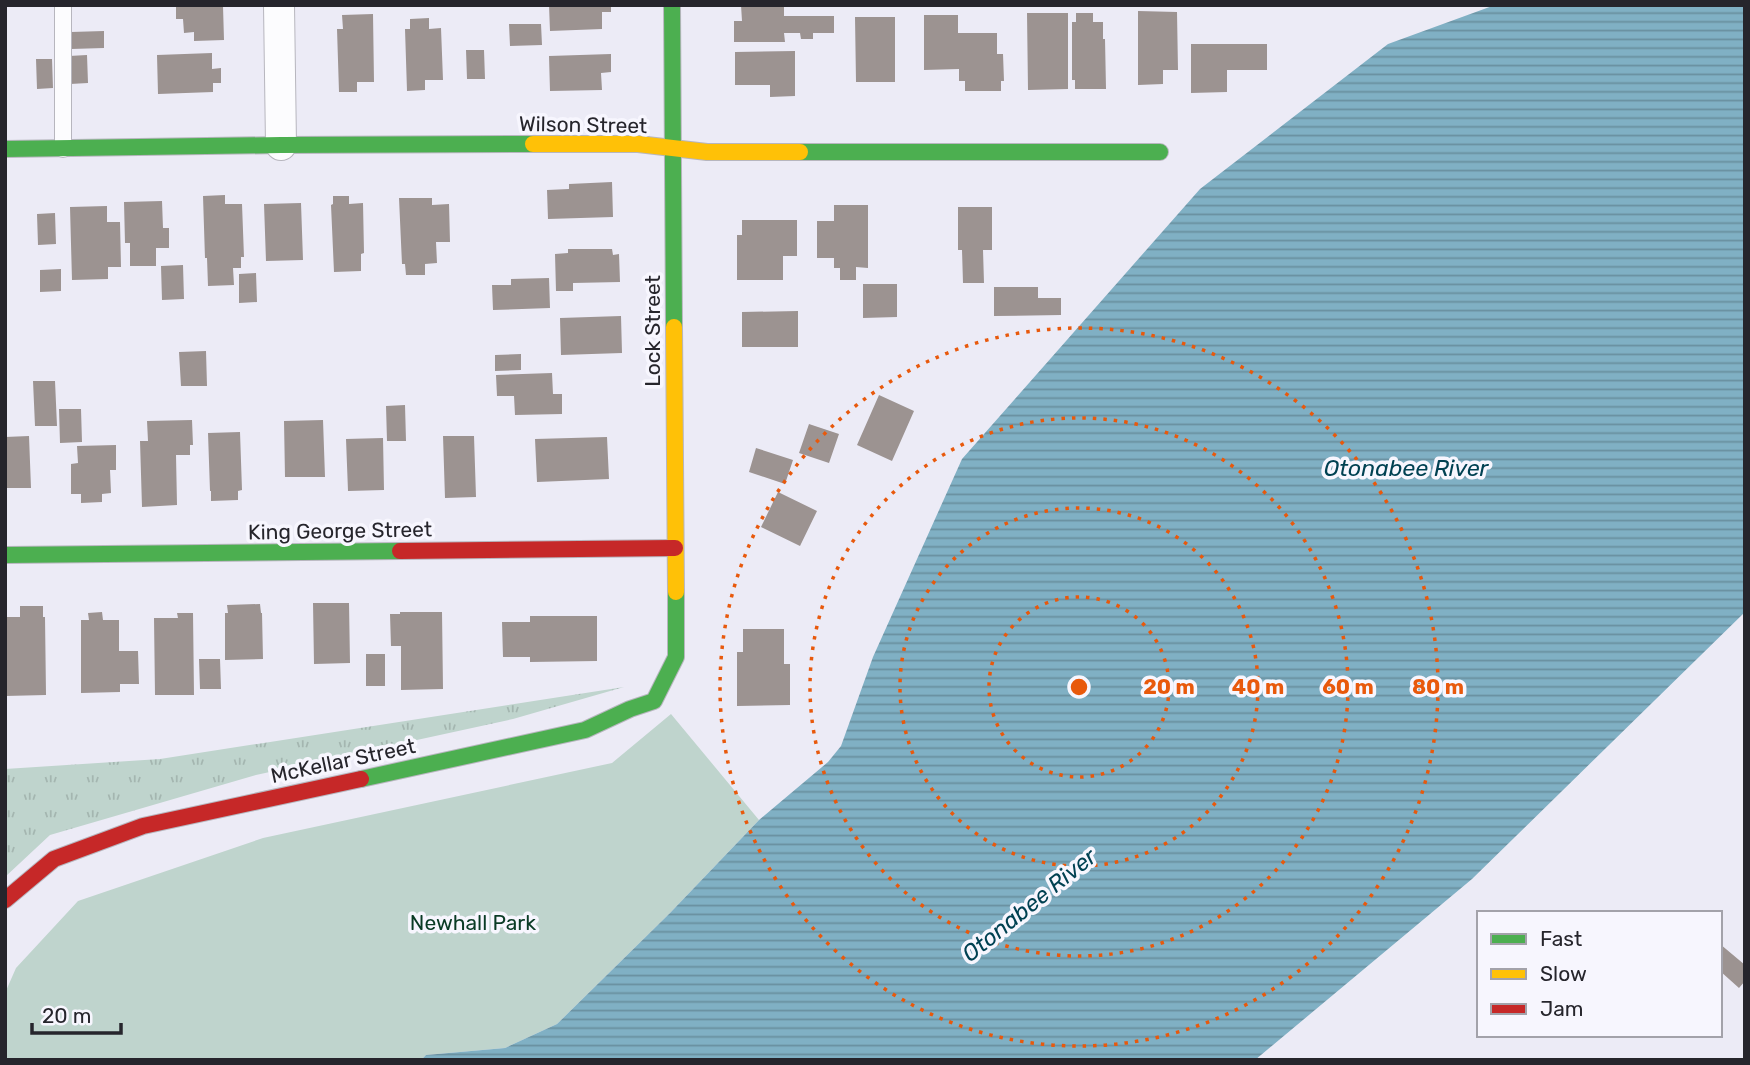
<svg xmlns="http://www.w3.org/2000/svg" width="1750" height="1065" viewBox="0 0 1750 1065" font-family="Rubik,sans-serif">
  <style>
    .grass { fill: url(#grass-tufts) }
    .green { fill: #bfd4cd }
    .water { fill: url(#water-rules) }
    .building { fill: #9c9391 }
    .lines { fill: none; stroke-linecap: round; stroke-linejoin: round }
    .lane-casing { stroke: #b7b6be; stroke-width: 18 }
    .street-casing { stroke: #b7b6be; stroke-width: 32 }
    .fast-casing { stroke: #b7b6be; stroke-width: 18 }
    .slow-casing { stroke: #b7b6be; stroke-width: 18 }
    .jam-casing { stroke: #b7b6be; stroke-width: 18 }
    .lane { stroke: #fcfcfe; stroke-width: 16 }
    .street { stroke: #fcfcfe; stroke-width: 30 }
    .fast { stroke: #4caf50; stroke-width: 16 }
    .slow { stroke: #ffc107; stroke-width: 16 }
    .jam { stroke: #c62828; stroke-width: 16 }
    .ring { fill: none; stroke: #e8590c; stroke-width: 3.5; stroke-dasharray: 3.5 7 }
    .labels { text-anchor: middle; stroke-width: 7; stroke-linejoin: round; paint-order: stroke }
    .street-label { font-size: 21px; fill: #26252c; stroke: #f7f6fe }
    .park-label { font-size: 21px; fill: #0a3b25; stroke: #f7f6fe }
    .water-label { font-size: 23px; font-style: italic; fill: #004152; stroke: #f7f6fe }
    .centre { fill: #e8590c; stroke: #f7f6fe; stroke-width: 3.5 }
    .ring-label { font-size: 21px; text-anchor: middle; font-weight: bold; fill: #e8590c; stroke: #f7f6fe; stroke-width: 7; stroke-linejoin: round; paint-order: stroke }
  </style>
  <defs>
    <pattern id="grass-tufts" width="24" height="20" patternUnits="userSpaceOnUse" patternTransform="scale(1.75)"><rect width="24" height="20" fill="#bfd4cd"/><path d="M3 7l-1-3M5 7V3M7 7l1-3M15 17l-1-3M17 17v-4M19 17l1-3" fill="none" stroke="#a4b6b0"/></pattern>
    <pattern id="water-rules" width="6" height="5" patternUnits="userSpaceOnUse" patternTransform="scale(1.75)"><rect width="6" height="5" fill="#80b0c4"/><path d="M0 2.5h6" fill="none" stroke="#698f9f"/></pattern>
  </defs>
  <rect width="100%" height="100%" fill="#ecebf6"/>
  <!-- grass -->
  <path class="grass" d="M624,687L513,719L256,775L50,835L5,877V769L160,759Z"/>
  <!-- green -->
  <path class="green" d="M671,714L759,820L670,913L557,1024L505,1048L426,1055L421,1060H5V993L16,968L78,901L263,838L612,763Z"/>
  <!-- water -->
  <path class="water" d="M1495,5H1745V612L1472,879L1255,1060H421L426,1055L505,1048L557,1024L670,913L759,820L828,762L841,746L873,657L962,459L1200,189L1388,44Z"/>
  <!-- building -->
  <path class="building" d="M549,5H611V12H602V29L550,31Z
    M741,5H784V16H834V33H813V39H801L800,33H784L785,42H734V21H742Z
    M223,6L224,40L194,41V32L184,33L183,19H176V7Z
    M1138,11L1177,12L1178,70H1163V84L1138,85Z
    M1027,13H1068V89L1028,90Z
    M1076,13H1093V22H1103V39H1105L1106,89H1075V80H1072V22H1076Z
    M373,14L374,82H357V92H339L337,29H343L342,15Z
    M924,15H958V33H997V54H1003L1004,81H1001V91H965V81H959V69L924,70Z
    M855,17H895V82H856Z
    M429,18V29L441,28L443,80H425V90L407,91L405,29H410V19Z
    M509,24H541L542,45L510,46Z
    M104,31V48L71,49V32Z
    M1191,44H1267V70H1227V92L1191,93Z
    M466,50H484L485,79H467Z
    M795,51V96L770,97V85H735V52Z
    M212,53V69L221,68V83H213V92L158,94L157,55Z
    M611,54V72L601,73L602,90L550,91L549,56Z
    M87,55L88,83L70,84L69,56Z
    M36,59H52L53,88L37,89Z
    M612,182L613,217L548,219L547,190L569,189V184Z
    M225,195V204H242L244,257H241V268H233L234,285L208,286L207,258H205L203,196Z
    M333,196H349V204L363,203L364,253L361,254V271L334,272L331,205L333,204Z
    M399,198H432V205L449,204L450,242H436L437,263L425,264V275H406L405,264H402Z
    M162,201L163,228H169V248H156V266H130V243H125L124,202Z
    M301,203L303,260L266,261L264,204Z
    M834,205H868V268L856,267V280H840V268H834V258H817V221H834Z
    M107,206V222H120L121,267H108V279L72,280L70,207Z
    M958,207H992V250H983L984,283H963L962,250H958Z
    M55,213L56,244L38,245L37,214Z
    M742,220H797V256H783V280H737V235H742Z
    M568,249H612L613,255L619,254L620,282L573,283V291H556L555,254L568,253Z
    M183,265L184,299L162,300L161,266Z
    M61,269V291L40,292V270Z
    M256,273L257,302L239,303V274Z
    M549,278L550,308L493,310L492,285H511V279Z
    M863,284H897V317L863,318Z
    M994,287H1038V298H1061V315L994,316Z
    M798,311V347H742V312Z
    M621,316L622,353L561,355L560,318Z
    M206,351L207,386H181L179,352Z
    M521,354V370L495,371V355Z
    M552,373L553,394H562V414L515,415L514,396H497L496,375Z
    M33,381H55L57,426H35Z
    M879,395L914,411L892,461L857,445Z
    M405,405L406,441H387L386,406Z
    M59,409H81L82,442L60,443Z
    M192,420L193,445H190V455H176L177,505L142,507L140,441H148L147,421Z
    M323,420L325,477H285L284,421Z
    M809,424L839,434L829,463L799,453Z
    M240,432L242,490L238,491V500L211,501V491H210L208,433Z
    M29,436L31,488H5V437Z
    M443,436H474L476,497L445,498Z
    M607,437L609,479L537,482L535,439Z
    M383,438L384,490L348,491L346,439Z
    M116,445V470H110L111,493L102,494V502L81,503V494H71V464L78,463L77,446Z
    M756,448L793,460L785,484L749,472Z
    M778,492L817,511L800,546L761,527Z
    M313,603H349L350,663L314,664Z
    M260,604L261,613H262L263,659L225,660V613H228L227,605Z
    M20,606H43V617H45L46,695L5,696V617H20Z
    M102,612L103,620H119V651H138L139,684H120V692L81,693V620H89L88,613Z
    M400,612H442L443,689L401,690V646H391L390,614H400Z
    M177,613H193L194,695H155L154,618H178Z
    M530,616H597V661L530,662V657H503L502,622H530Z
    M743,629H784V664H790V705L737,706V652H743Z
    M366,654H385V686H366Z
    M199,659H220L221,689H200Z
    M1720,944L1745,965V981L1739,988L1720,971Z"/>
  <g class="lines">
    <defs>
      <path id="lane" d="M63,5V149"/>
      <path id="street" d="M279,5L281,145"/>
      <path id="fast" d="M672,5L674,327
        M5,149L281,145L533,144
        M800,152H1160
        M5,555L400,551
        M361,779L585,730L630,709L654,701L676,657V592"/>
      <path id="slow" d="M533,144H638L707,152H800
        M674,327L676,592"/>
      <path id="jam" d="M400,551L675,548
        M5,900L54,859L143,826L361,779"/>
    </defs>
    <!-- lane casing -->
    <use href="#lane" class="lane-casing"/>
    <!-- street casing -->
    <use href="#street" class="street-casing"/>
    <!-- fast casing -->
    <use href="#fast" class="fast-casing"/>
    <!-- slow casing -->
    <use href="#slow" class="slow-casing"/>
    <!-- jam casing -->
    <use href="#jam" class="jam-casing"/>
    <!-- lane -->
    <use href="#lane" class="lane"/>
    <!-- street -->
    <use href="#street" class="street"/>
    <!-- fast -->
    <use href="#fast" class="fast"/>
    <!-- slow -->
    <use href="#slow" class="slow"/>
    <!-- jam -->
    <use href="#jam" class="jam"/>
  </g>
  <!-- distance rings -->
  <g class="ring">
    <circle cx="1079" cy="687" r="90"/>
    <circle cx="1079" cy="687" r="179"/>
    <circle cx="1079" cy="687" r="269"/>
    <circle cx="1079" cy="687" r="359"/>
  </g>
  <g class="labels">
    <!-- street labels -->
    <g class="street-label">
      <text transform="translate(583 125) rotate(1)" y="7">Wilson Street</text>
      <text transform="translate(653 331) rotate(-90)" y="7">Lock Street</text>
      <text transform="translate(340 531) rotate(-1)" y="7">King George Street</text>
      <text transform="translate(343 761) rotate(-12)" y="7">McKellar Street</text>
    </g>
    <!-- park labels -->
    <g class="park-label">
      <text x="473" y="930">Newhall Park</text>
    </g>
    <!-- water labels -->
    <g class="water-label">
      <text x="1406" y="476">Otonabee River</text>
      <text transform="translate(1029 905) rotate(-39)" y="8">Otonabee River</text>
    </g>
  </g>
  <circle cx="1079" cy="687" r="10" class="centre"/>
  <g class="ring-label">
    <text x="1169" y="694">20 m</text>
    <text x="1258" y="694">40 m</text>
    <text x="1348" y="694">60 m</text>
    <text x="1438" y="694">80 m</text>
  </g>
  <!-- border -->
  <rect width="1750" height="1065" fill="none" stroke="#26252c" stroke-width="14"/>
  <!-- legend -->
  <rect x="1477" y="911" width="245" height="126" fill="#f7f6fe" stroke="#a3a2aa" stroke-width="2"/>
  <rect x="1491" y="934" width="35" height="10" fill="#4caf50" stroke="#a3a2aa" stroke-width="2"/>
  <text x="1540" y="946" font-size="21" fill="#26252c">Fast</text>
  <rect x="1491" y="969" width="35" height="10" fill="#ffc107" stroke="#a3a2aa" stroke-width="2"/>
  <text x="1540" y="981" font-size="21" fill="#26252c">Slow</text>
  <rect x="1491" y="1004" width="35" height="10" fill="#c62828" stroke="#a3a2aa" stroke-width="2"/>
  <text x="1540" y="1016" font-size="21" fill="#26252c">Jam</text>
  <!-- scale -->
  <path d="M32 1023v10h89v-10" fill="none" stroke="#26252c" stroke-width="3.5"/>
  <text x="42" y="1023" font-size="21" fill="#26252c" stroke="#f7f6fe" stroke-width="5" paint-order="stroke">20 m</text>
</svg>
